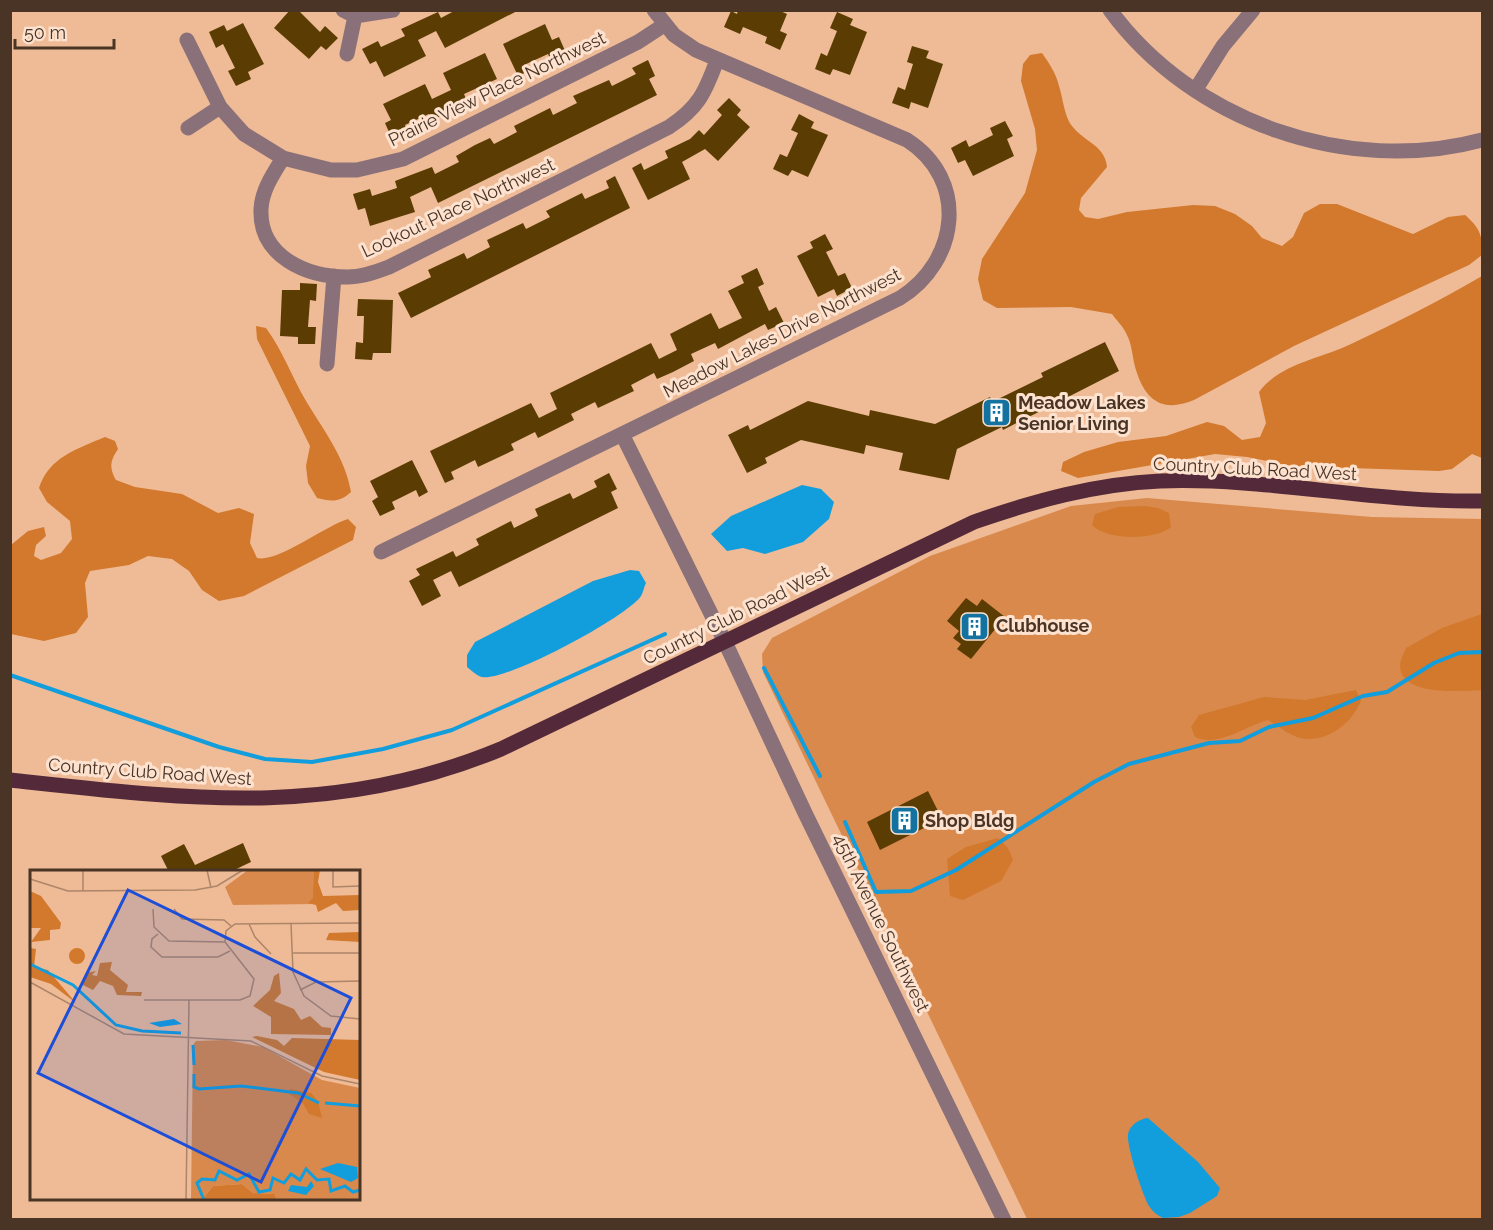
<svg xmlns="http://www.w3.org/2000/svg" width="1493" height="1230" viewBox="0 0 1493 1230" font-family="Raleway,sans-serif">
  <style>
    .green { fill: #d9894b }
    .forest { fill: #d2792d }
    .water { fill: #129ddc }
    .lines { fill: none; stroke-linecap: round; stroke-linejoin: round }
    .stream { stroke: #129ddc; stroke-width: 4 }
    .building { fill: #5b3d04 }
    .minor { stroke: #8a7079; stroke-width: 15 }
    .major { stroke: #542a3a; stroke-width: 15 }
    .labels { text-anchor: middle; stroke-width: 6; stroke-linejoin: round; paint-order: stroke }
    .street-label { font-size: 18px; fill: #493425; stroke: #fde2cf }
    .poi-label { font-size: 18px; font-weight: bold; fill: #493425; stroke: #fde2cf; text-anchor: start }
    .inset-river { fill: none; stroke: #129ddc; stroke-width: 3 }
    .inset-road { fill: none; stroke: #ad8569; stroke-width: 1.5 }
    .view { fill: #1d4ed8; fill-opacity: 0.15; stroke: #1d4ed8; stroke-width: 3 }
    .inset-edge { fill: none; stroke: #493425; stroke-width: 3 }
  </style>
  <rect width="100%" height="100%" fill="#efbb96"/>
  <!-- green -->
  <path class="green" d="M1147,498L1372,517L1482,519V1219H1027L763,672L762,654L772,638L930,556L1071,506Z"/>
  <!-- forest -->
  <path class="forest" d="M1042,53C1049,63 1056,73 1059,86C1063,98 1064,116 1072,126C1084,142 1105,145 1107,167L1081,198L1079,210L1085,217L1098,219L1127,212L1193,205L1215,206L1235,214L1252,226L1262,238L1282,246L1293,237L1304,213L1320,204H1337L1413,234L1448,217L1465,215C1480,228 1483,236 1482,255L1469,265L1294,346L1194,400C1165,412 1147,403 1137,373C1132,360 1133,345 1126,333C1123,326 1116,320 1112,314L1071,307L997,308L983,300L978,279L982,259L1025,193L1037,150L1035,129L1021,81L1023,64L1030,55Z
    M1482,276V458L1472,454L1452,469L1439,471L1291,466L1247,457L1215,454L1078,478L1061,471L1063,462L1084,452L1118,442L1166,436L1207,422L1224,426L1242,440L1260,437L1266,423L1259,392C1281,363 1320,359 1351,344C1396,323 1439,301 1482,276Z
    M256,326L266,328C283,351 292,377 306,401C324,431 345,457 351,492C340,502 332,502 317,498L308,483L306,466L310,446L257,339Z
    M105,437L115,441L118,449C110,461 109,468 116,480L135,487L182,494L218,513L239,508L254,514L250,543L257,558C277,563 325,526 348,519L356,527L353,540L244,596L219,601L202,590L189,571L172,559L148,556L129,565L90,571L85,583L88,617L76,633L44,641L11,634V545L28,531L44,527L46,536L36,545L34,556L41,560L61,553L72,539L70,521L47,502L39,488C49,457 77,449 105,437Z
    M1145,506L1158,508L1169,513L1171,527C1157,540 1106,541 1092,525L1095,514L1118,507Z
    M1482,614V690C1462,691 1401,697 1400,666C1400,660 1404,653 1406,648L1442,628Z
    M1356,690L1361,701C1352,722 1331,740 1306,739C1292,738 1280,727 1268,720C1245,726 1218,748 1195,737L1191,727L1199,715L1264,697L1305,700Z
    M998,838L1008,848L1013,860L1001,881L963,900L950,896L947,859L966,847Z"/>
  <!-- water -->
  <path class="water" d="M802,485L821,489L834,502L829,519L803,542L765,554L743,548L727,551L711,534L731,516Z
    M630,570L639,571L646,583C644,587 643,593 641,596C627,617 506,682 482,677C477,676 471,670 467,667V655L475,642L593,581Z
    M1148,1118L1198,1162L1220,1188L1217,1196L1190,1213L1179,1217L1163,1218C1157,1215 1153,1212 1149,1206C1143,1196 1126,1145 1128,1134C1130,1125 1139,1119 1148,1118Z"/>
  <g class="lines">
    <!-- stream -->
    <path class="stream" d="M764,668L820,776
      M10,675L219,747L265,759L312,762L383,749L452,730L665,634
      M845,822L876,892L911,891L956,870L1094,782L1129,764L1209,743L1240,741L1269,727L1313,718L1363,696L1387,692L1434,663L1459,653L1482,652
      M1400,1220H1409"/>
  </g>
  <!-- building -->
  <path class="building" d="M290,10H298L320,32L325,26L338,38L326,50L321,46L309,59L274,28Z
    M456,10H519L445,48L436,31L418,40L426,56L384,77L376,61L370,64L362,49L378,41L381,47L405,36L401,29L438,12L441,18Z
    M738,10H778L787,14L780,31L787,34L780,50L765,43L767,37L743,27L740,34L724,27L731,11L737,14Z
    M837,12L853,19L850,25L867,32L850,75L833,69L830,75L815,69L821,53L827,56L837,31L830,28Z
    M243,23L264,64L248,72L251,79L236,86L228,71L235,68L223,44L216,48L209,32L224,25L227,31Z
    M545,24L552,40L559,37L566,53L551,60L548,54L524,65L527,72L518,76L503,44Z
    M912,46L929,51L926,58L943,64L928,108L911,102L909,109L892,103L898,87L905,90L913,64L907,62Z
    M485,53L497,79L464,94L467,101L447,113L432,120L429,114L405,125L408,132L392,139L385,123L391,120L383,104L425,84L432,99L451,90L443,73Z
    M648,60L655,76L649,79L657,95L438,203L431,187L410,197L415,212L370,226L365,208L358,210L353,194L370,189L372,196L397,188L395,181L432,167L435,174L459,162L456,156L475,145L490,138L494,144L517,132L514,126L550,108L553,115L577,103L573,96L609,80L612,86L636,74L632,68Z
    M729,98L741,110L737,115L750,127L718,161L705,149L682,162L690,179L648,200L632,168L641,163L644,170L668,158L665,151L690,139L699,130L704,135L722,115L717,110Z
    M799,114L814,122L811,128L828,135L808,177L792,170L788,176L773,169L780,154L787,157L798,133L791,130Z
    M1005,121L1013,136L1007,139L1014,156L973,176L965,160L958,163L951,148L966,140L969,147L993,135L990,128Z
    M615,176L630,208L411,318L398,293L431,277L428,270L464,253L467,259L490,247L487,240L523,223L526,229L550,217L546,211L582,193L585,199L609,188L606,181Z
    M825,234L833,249L826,252L838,276L845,273L852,288L837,296L834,289L818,297L797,256L813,248L810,242Z
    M757,268L764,284L758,287L769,311L776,307L784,323L768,330L765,324L718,349L715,343L691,354L694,361L673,372L657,379L654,373L631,385L634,391L598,408L595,402L571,414L574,420L538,438L535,432L511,444L514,450L478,467L475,460L451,472L454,479L445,483L430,451L531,403L539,418L557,409L550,393L651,343L659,359L677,350L670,334L711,313L719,329L742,318L728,291L744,283L741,276Z
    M300,283L317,284L316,301L310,300L308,327H316L315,344H298V337L280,336L282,290H300Z
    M358,299L393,300L391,353H373L372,360L355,359L356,342L363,343L364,316H357Z
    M1105,342L1119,371L1003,430L1002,427L957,449L949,480L899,470L903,453L866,445L864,454L801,440L765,458L767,463L747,473L728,435L748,425L750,430L808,401L869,416L870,410L935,424L990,397L992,402L1043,377L1041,373Z
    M412,460L428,492L419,497L416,490L392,502L395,509L380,516L372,501L378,497L370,481Z
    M609,473L617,489L611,492L618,508L459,587L451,571L433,580L441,596L422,606L409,581L420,575L416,569L453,551L456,557L479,545L476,539L511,521L514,528L538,516L535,509L570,493L573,499L597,487L594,481Z
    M966,598L977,606L982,599L1005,617L971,659L957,649L961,644L953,638L959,631L947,621Z
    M928,791L942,819L880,850L867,822Z
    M243,843L251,862L230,872H169L161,856L184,844L195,865Z"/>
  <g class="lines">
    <!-- minor -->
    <path class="minor" d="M343,10L355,16L393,10
      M1110,10C1192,122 1348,176 1482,140
      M187,40L220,107L244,134L283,158L331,170H357L403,159L638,42L664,25
      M347,54L355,16
      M1196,89L1223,46L1253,10
      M188,128L220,107
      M283,158C273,174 262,190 261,209C259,257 307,277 348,277C362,277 376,272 389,267L669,127C698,108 705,93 717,60
      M327,364L334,276
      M622,434L725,642L805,813L1004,1220
      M381,552L900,298C959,261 969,180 907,140L696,50L674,35L654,10"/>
    <!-- major -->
    <path class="major" d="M10,780C186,799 333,819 501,749L974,522C1034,501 1095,484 1160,481C1267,477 1375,503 1482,501"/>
  </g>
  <!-- icons -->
  <defs>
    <symbol id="building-square" viewBox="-11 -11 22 22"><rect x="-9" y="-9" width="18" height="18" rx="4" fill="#1372a0" stroke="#fde2cf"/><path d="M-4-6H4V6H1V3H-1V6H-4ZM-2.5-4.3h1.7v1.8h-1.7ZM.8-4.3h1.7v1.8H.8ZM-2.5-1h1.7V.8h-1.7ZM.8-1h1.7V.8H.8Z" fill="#fff"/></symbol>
  </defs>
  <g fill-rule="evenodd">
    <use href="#building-square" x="980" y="396" width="33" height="33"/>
    <use href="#building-square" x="958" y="610" width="33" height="33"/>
    <use href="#building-square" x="888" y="804" width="33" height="33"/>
  </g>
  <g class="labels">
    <!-- street labels -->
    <g class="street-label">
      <text transform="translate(497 89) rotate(-26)" y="6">Prairie View Place Northwest</text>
      <text transform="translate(458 208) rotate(-25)" y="6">Lookout Place Northwest</text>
      <text transform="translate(782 333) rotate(-27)" y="6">Meadow Lakes Drive Northwest</text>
      <text transform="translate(1255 469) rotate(3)" y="6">Country Club Road West</text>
      <text transform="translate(736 615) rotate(-26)" y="6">Country Club Road West</text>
      <text transform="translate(150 772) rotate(4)" y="6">Country Club Road West</text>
      <text transform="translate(881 923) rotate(64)" y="6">45th Avenue Southwest</text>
    </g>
    <!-- poi labels -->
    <g class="poi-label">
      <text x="1018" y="409">Meadow Lakes<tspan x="1018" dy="21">Senior Living</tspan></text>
      <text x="996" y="632">Clubhouse</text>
      <text x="925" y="827">Shop Bldg</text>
    </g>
  </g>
  <!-- overview -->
  <g transform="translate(30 870)">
    <rect width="330" height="330" fill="#efbb96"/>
    <path d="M218,0H287V34L203,35L195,17ZM196,170L233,177L292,210L330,218V330H247L245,324L223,323L212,314L183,316L172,330H161L163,175L166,171Z" fill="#d9894b"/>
    <path d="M284,0H290L288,12L293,26L330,25V40L313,41L306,33L288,42L286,35L278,33L283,28ZM0,21L11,26L31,53L30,59L20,60V70L1,72L11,58H0ZM330,62V72L296,70L299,63ZM0,78L6,79L4,97L18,100L46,133L21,114L0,107ZM39 86a8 8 0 1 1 16 0a8 8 0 1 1-16 0ZM82,92L80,100L98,115L96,122H112L111,126L87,125L83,116L70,111L63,120L53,115L56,103L66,101L62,105L67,106L70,93ZM249,103L251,123L244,131L264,139L271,150L280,146L292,157L301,158V165L241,164V147L223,136L240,120L244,106ZM227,166L247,170L254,176L262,168L330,170V210L294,202L222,167ZM260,219L281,223L288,231L292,248L279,244L272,232L259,224ZM212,314L223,323L245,324L247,330H172L183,316Z" fill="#d2792d"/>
    <path d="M144,149L152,154L130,157L119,153ZM308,293L327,297L328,308L321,312L290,299ZM281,311L284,316L276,325L258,321L261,315L277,317Z" fill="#129ddc"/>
    <path class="inset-river" d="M0,94L43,115L86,155L112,161L151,163M163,175L164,195M164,204V217L169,219L211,216L268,223L289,233M295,233L330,236M174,330L167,313L172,309L185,310L189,301L207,310L219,304L229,322L240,320L243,308L254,313L261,304L270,310L276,299L287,310L299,309L301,321L315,316L323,322L330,320"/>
    <path class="inset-road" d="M53,0V21M177,0L181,18M303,0V17L330,16M0,9L38,21L165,20L187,16L213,0M123,39L124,57L139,71L195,72M144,39L152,49L194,50L201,56M261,53L263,102L274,126L301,146L330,149M219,54L225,67L241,84M128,64L122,69L121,77L132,87H188L200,81M262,83H330M0,112L94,164L221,171L292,206L330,214M270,120L286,112L330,111M114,130H210L220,126L224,109L195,72L196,61L205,54L330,53M156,330L159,130"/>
    <path class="view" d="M98,20L321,128L231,312L8,203Z"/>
    <rect width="330" height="330" class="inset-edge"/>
  </g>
  <!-- border -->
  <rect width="1493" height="1230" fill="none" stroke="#493425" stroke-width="24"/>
  <!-- scale -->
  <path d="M15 39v9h99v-9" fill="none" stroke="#493425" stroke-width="3"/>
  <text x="24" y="39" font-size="18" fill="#493425" stroke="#fde2cf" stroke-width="4.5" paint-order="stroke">50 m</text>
</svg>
